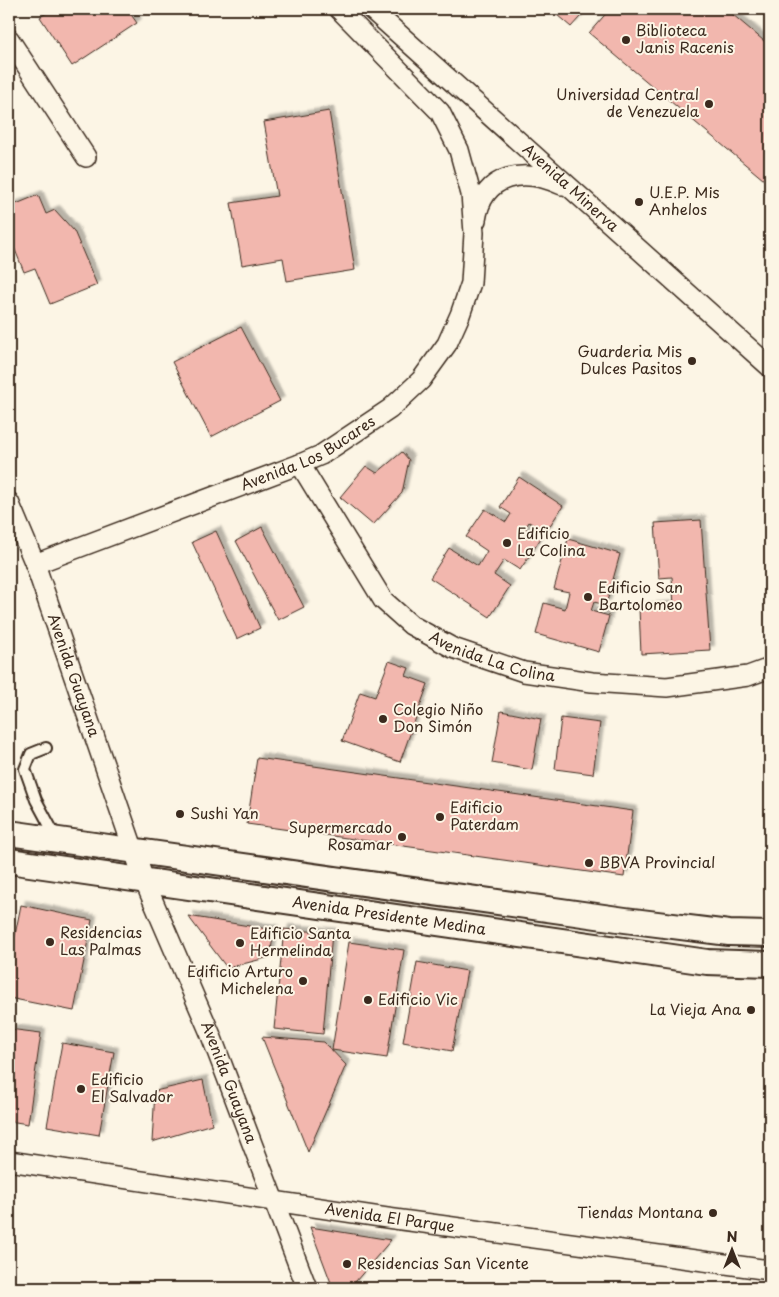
<svg xmlns="http://www.w3.org/2000/svg" width="779" height="1297" viewBox="0 0 779 1297" font-family="'Playpen Sans',sans-serif">
  <style>
    .building { fill: #f2b7ae; stroke: #3b2a1e; filter: url(#shadow) }
    .lines { fill: none; stroke-linecap: round; stroke-linejoin: round }
    .service-casing { stroke: #3b2a1e; stroke-width: 14 }
    .minor-casing { stroke: #3b2a1e; stroke-width: 22 }
    .tertiary-casing { stroke: #3b2a1e; stroke-width: 28 }
    .service { stroke: #fcf5e5; stroke-width: 10 }
    .minor { stroke: #fcf5e5; stroke-width: 19 }
    .tertiary { stroke: #fcf5e5; stroke-width: 24 }
    .poi-dot { fill: #3b2a1e; stroke: #fcf5e5; stroke-width: 2 }
    .labels { text-anchor: middle; stroke-width: 4; stroke-linejoin: round; paint-order: stroke }
    .poi-label { font-size: 15px; fill: #3b2a1e; stroke: #fcf5e5; text-anchor: start }
    .street-label { font-size: 15px; fill: #3b2a1e; stroke: #fcf5e5 }
  </style>
  <defs>
    <filter id="shadow"><feDropShadow dx="4.5" dy="-4.5" stdDeviation="1" flood-color="#0004"/></filter>
  </defs>
  <rect width="100%" height="100%" fill="#fcf5e5"/>
  <filter id="ink" filterUnits="userSpaceOnUse"><feTurbulence type="fractalNoise" baseFrequency=".02" numOctaves="2"/><feDisplacementMap in="SourceGraphic" scale="10" xChannelSelector="R" yChannelSelector="G"/><feConvolveMatrix kernelMatrix="1 2 1 2 8 2 1 2 1" color-interpolation-filters="sRGB"/></filter>
  <g filter="url(#ink)">
    <!-- building -->
    <path class="building" d="M53,9H127L137,23L72,66L40,17Z
      M550,9H587L571,27Z
      M610,9H726L770,46V185L589,33Z
      M329,111L355,270L287,281L283,258L242,265L231,203L277,196L264,122Z
      M38,195L46,214L55,210L74,231L97,285L50,304L35,268L24,272L9,235V207Z
      M241,327L280,401L211,437L172,362Z
      M402,452L409,460L402,493L373,525L340,497L366,466L377,473Z
      M519,477L563,506L545,533L529,522L525,528L541,538L520,570L504,560L494,575L510,586L490,617L430,578L449,548L478,566L487,551L466,537L485,509L506,522L511,514L500,507Z
      M701,520L710,650L641,654L639,608L674,605L672,577L659,578L655,523Z
      M262,527L304,607L278,620L236,541Z
      M216,531L260,628L237,639L192,542Z
      M568,539L620,554L606,605L594,602L591,611L609,616L599,652L536,634L544,603L565,609L569,592L554,589Z
      M389,661L409,668L406,676L428,684L400,762L342,741L360,692L375,697Z
      M501,711L541,719L532,770L492,763Z
      M561,718L600,723L593,774L555,769Z
      M257,758L633,811L624,877L247,824Z
      M21,905L92,920L74,1011L9,998V965Z
      M188,916L274,930L270,957L227,968Z
      M284,929L332,933L323,1034L274,1029Z
      M349,942L404,950L387,1058L332,1050Z
      M417,962L467,971L452,1051L403,1042Z
      M9,1029L41,1033L28,1124L9,1121Z
      M262,1037L324,1042L346,1065L308,1152Z
      M62,1043L114,1052L99,1135L47,1126Z
      M203,1080L212,1124L152,1142L155,1091Z
      M310,1227L391,1240L350,1288H333Z"/>
    <g class="lines">
      <defs>
        <path id="service" d="M46,748L31,754L25,769L36,800L57,839"/>
        <g id="minor">
          <path id="s1" d="M371,9L770,367"/>
          <path d="M9,39L86,157"/>
          <path d="M476,220C483,172 525,168 562,185"/>
          <path id="s2" d="M300,464L383,600L411,625L453,648L524,672L592,682L667,687L748,676L770,668"/>
          <path id="s3" d="M9,502L35,564L144,880L210,1033L307,1288"/>
          <path id="s4" d="M35,564L300,464L321,455L390,409L421,380L447,344L460,315L471,283L474,233L471,194L459,150L440,112L339,9"/>
          <path id="s5" d="M9,1161L387,1218L770,1270"/>
        </g>
        <g id="tertiary">
          <path d="M9,833L625,920L729,933L770,934"/>
          <path id="s6" d="M9,861L707,962L770,964"/>
        </g>
      </defs>
      <!-- service casing -->
      <use href="#service" class="service-casing"/>
      <!-- minor casing -->
      <use href="#minor" class="minor-casing"/>
      <!-- tertiary casing -->
      <use href="#tertiary" class="tertiary-casing"/>
      <!-- service -->
      <use href="#service" class="service"/>
      <!-- minor -->
      <use href="#minor" class="minor"/>
      <!-- tertiary -->
      <use href="#tertiary" class="tertiary"/>
    </g>
  </g>
  <!-- markers -->
  <g class="poi-dot">
    <circle cx="626" cy="40" r="5"/>
    <circle cx="709" cy="104" r="5"/>
    <circle cx="639" cy="202" r="5"/>
    <circle cx="692" cy="361" r="5"/>
    <circle cx="507" cy="543" r="5"/>
    <circle cx="588" cy="597" r="5"/>
    <circle cx="383" cy="719" r="5"/>
    <circle cx="180" cy="814" r="5"/>
    <circle cx="440" cy="817" r="5"/>
    <circle cx="402" cy="837" r="5"/>
    <circle cx="589" cy="863" r="5"/>
    <circle cx="50" cy="942" r="5"/>
    <circle cx="240" cy="943" r="5"/>
    <circle cx="303" cy="981" r="5"/>
    <circle cx="368" cy="1000" r="5"/>
    <circle cx="751" cy="1010" r="5"/>
    <circle cx="81" cy="1089" r="5"/>
    <circle cx="713" cy="1213" r="5"/>
    <circle cx="347" cy="1264" r="5"/>
  </g>
  <g class="labels">
    <!-- poi labels -->
    <g class="poi-label">
      <text x="636" y="36">Biblioteca<tspan x="636" dy="17">Janis Racenis</tspan></text>
      <text x="699" y="100" text-anchor="end">Universidad Central<tspan x="699" dy="17">de Venezuela</tspan></text>
      <text x="649" y="198">U.E.P. Mis<tspan x="649" dy="17">Anhelos</tspan></text>
      <text x="682" y="357" text-anchor="end">Guarderia Mis<tspan x="682" dy="17">Dulces Pasitos</tspan></text>
      <text x="517" y="539">Edificio<tspan x="517" dy="17">La Colina</tspan></text>
      <text x="598" y="593">Edificio San<tspan x="598" dy="17">Bartolomeo</tspan></text>
      <text x="393" y="715">Colegio Niño<tspan x="393" dy="17">Don Simón</tspan></text>
      <text x="450" y="813">Edificio<tspan x="450" dy="17">Paterdam</tspan></text>
      <text x="190" y="819">Sushi Yan</text>
      <text x="392" y="833" text-anchor="end">Supermercado<tspan x="392" dy="17">Rosamar</tspan></text>
      <text x="599" y="868">BBVA Provincial</text>
      <text x="60" y="938">Residencias<tspan x="60" dy="17">Las Palmas</tspan></text>
      <text x="250" y="939">Edificio Santa<tspan x="250" dy="17">Hermelinda</tspan></text>
      <text x="293" y="977" text-anchor="end">Edificio Arturo<tspan x="293" dy="17">Michelena</tspan></text>
      <text x="378" y="1005">Edificio Vic</text>
      <text x="741" y="1015" text-anchor="end">La Vieja Ana</text>
      <text x="91" y="1085">Edificio<tspan x="91" dy="17">El Salvador</tspan></text>
      <text x="703" y="1218" text-anchor="end">Tiendas Montana</text>
      <text x="357" y="1269">Residencias San Vicente</text>
    </g>
    <!-- street labels -->
    <g class="street-label">
      <text dy="5" stroke="none"><textPath href="#s1" startOffset="268">Avenida Minerva</textPath></text>
      <text dy="5" stroke="none"><textPath href="#s4" startOffset="295">Avenida Los Bucares</textPath></text>
      <text dy="5" stroke="none"><textPath href="#s2" startOffset="285">Avenida La Colina</textPath></text>
      <text dy="5" stroke="none"><textPath href="#s3" startOffset="185">Avenida Guayana</textPath></text>
      <text dy="5" stroke="none"><textPath href="#s6" startOffset="384">Avenida Presidente Medina</textPath></text>
      <text dy="5" stroke="none"><textPath href="#s3" startOffset="621">Avenida Guayana</textPath></text>
      <text dy="5" stroke="none"><textPath href="#s5" startOffset="385">Avenida El Parque</textPath></text>
    </g>
  </g>
  <!-- margin -->
  <rect width="779" height="1297" fill="none" stroke="#fcf5e5" stroke-width="30"/>
  <rect x="15" y="15" width="749" height="1267" fill="none" stroke="#3b2a1e" stroke-width="2" filter="url(#ink)"/>
  <!-- north arrow -->
  <g transform="translate(732 1250)" stroke="#fcf5e5" stroke-width="4" paint-order="stroke">
  <path d="M0-4L9 19L0 12L-9 19Z" fill="#3b2a1e"/>
  <text y="-8" font-size="14" font-weight="bold" text-anchor="middle" fill="#3b2a1e">N</text>
  </g>
</svg>
